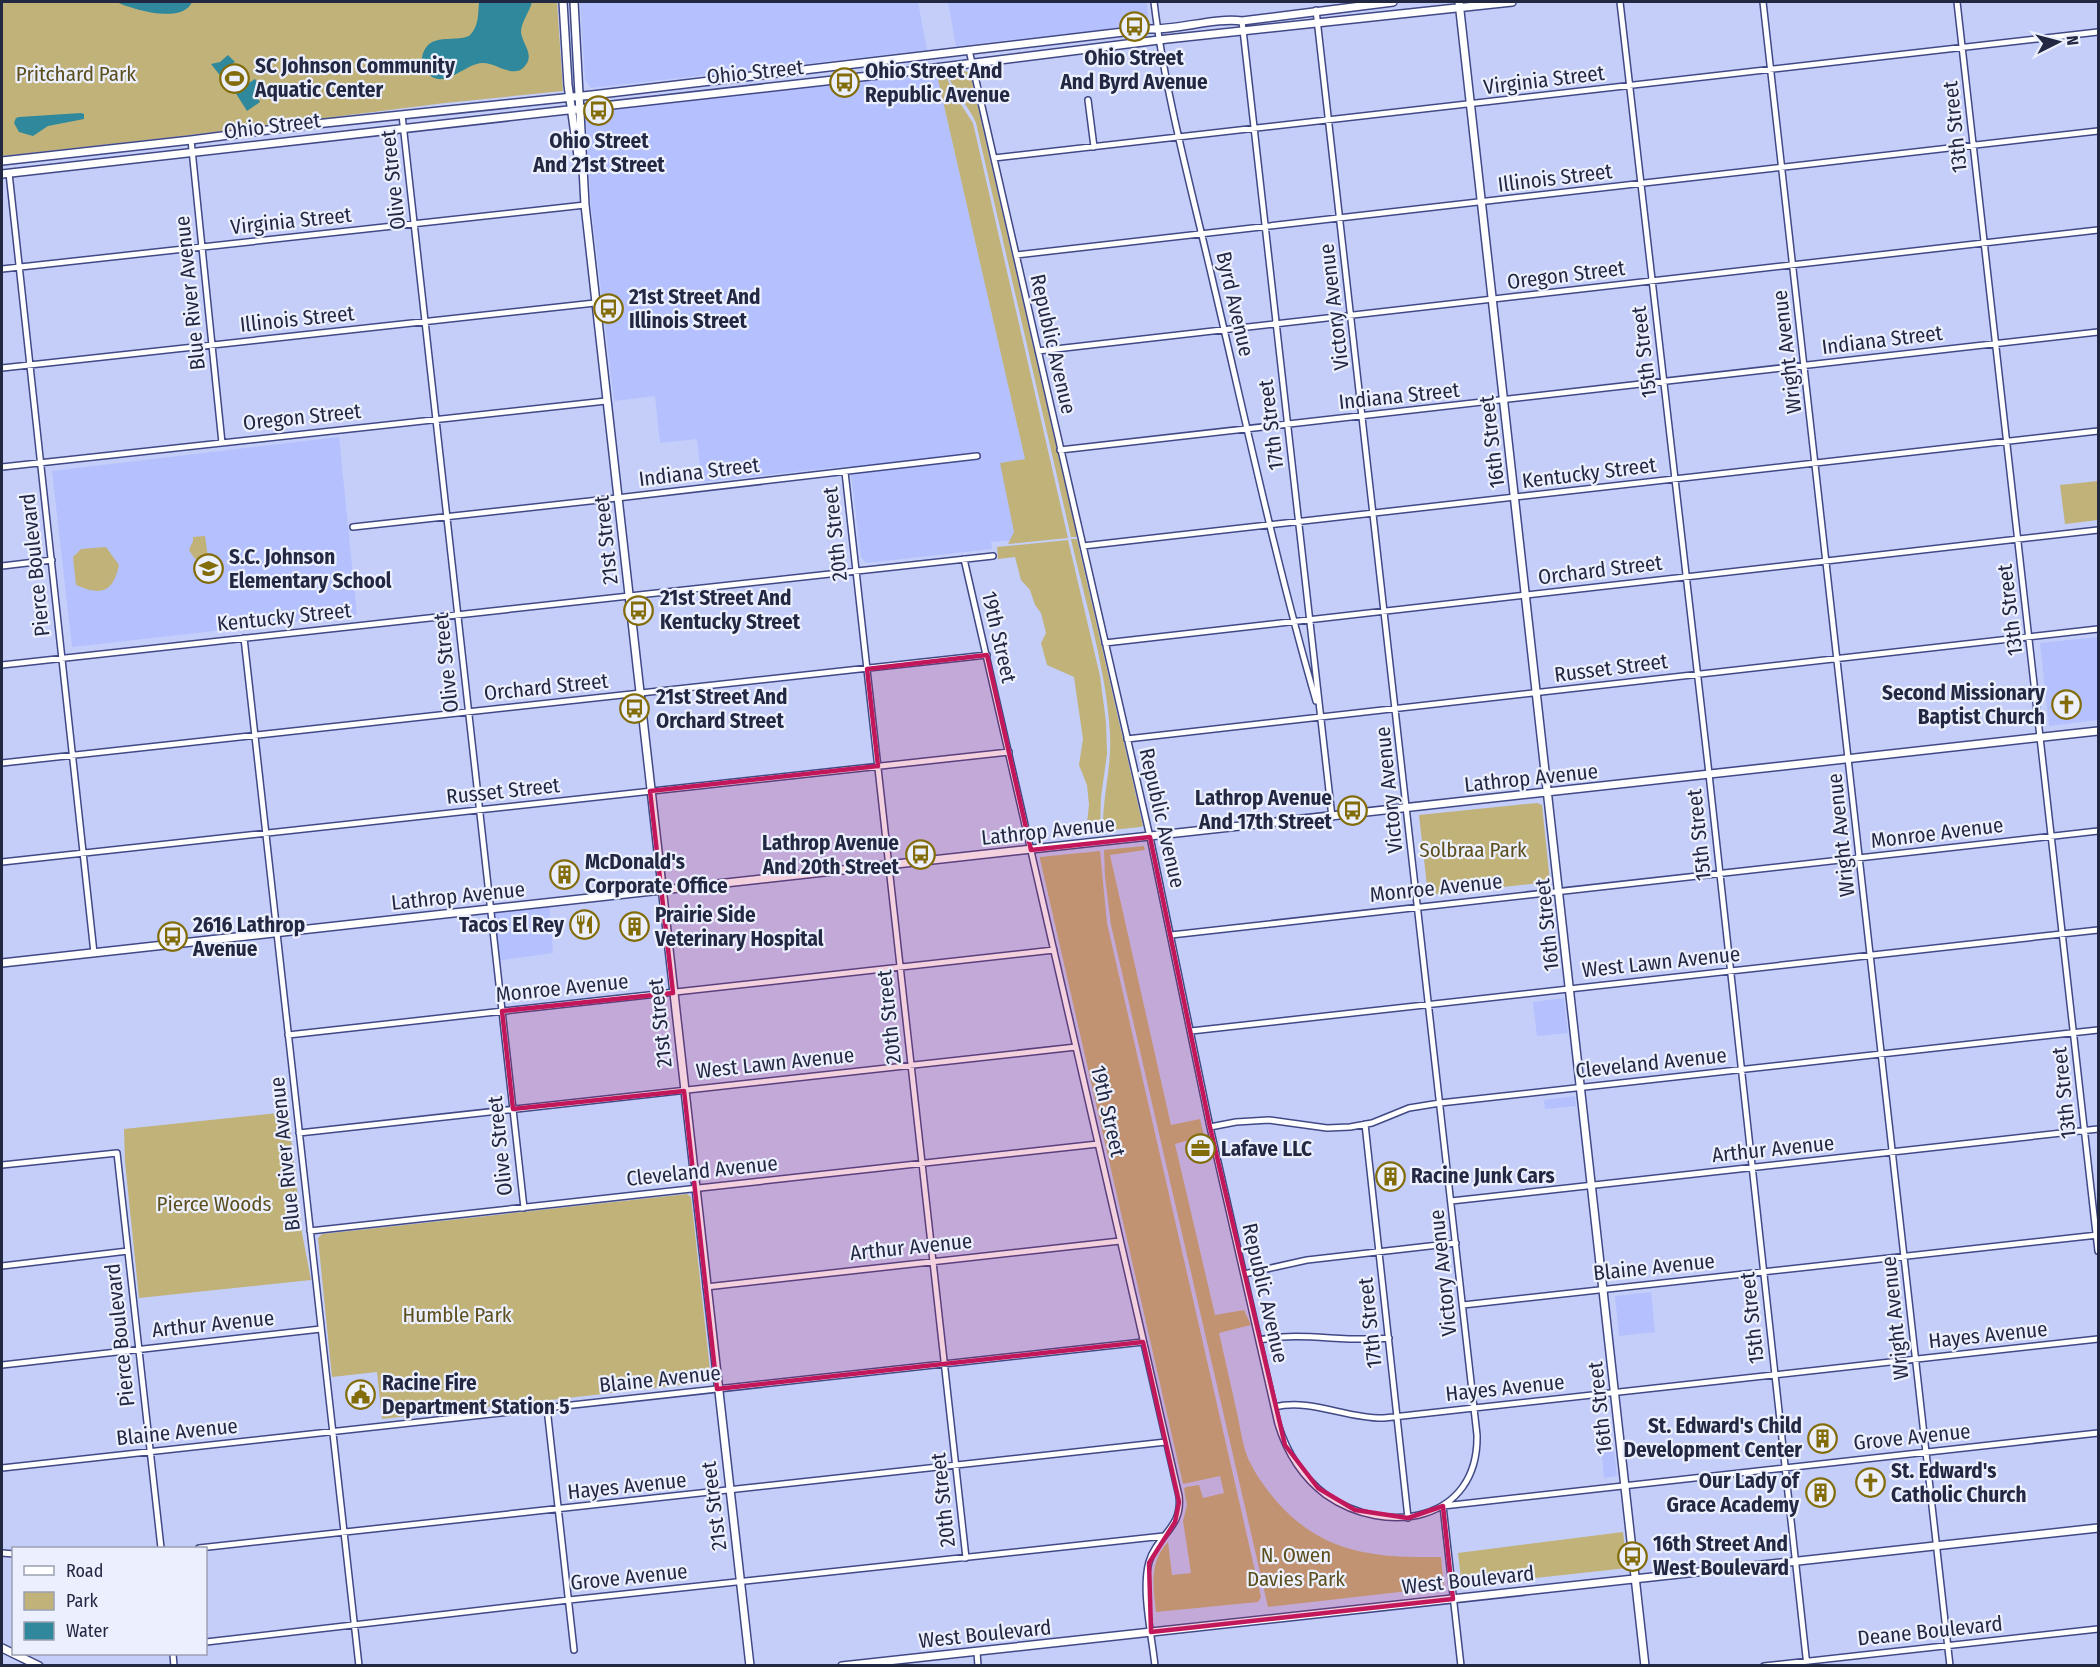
<svg xmlns="http://www.w3.org/2000/svg" width="2100" height="1667" viewBox="0 0 2100 1667" font-family="'Fira Sans Condensed',sans-serif">
  <style>
    .built { fill: #b4c1fe }
    .green { fill: #c1b279 }
    .water { fill: #2f889b }
    .lines { fill: none; stroke-linecap: round; stroke-linejoin: round }
    .minor-casing { stroke: #404985; stroke-width: 8 }
    .tertiary-casing { stroke: #404985; stroke-width: 10 }
    .minor { stroke: #fff; stroke-width: 5 }
    .tertiary { stroke: #fff; stroke-width: 7 }
    .marked { fill: #c2185b; fill-opacity: 0.2; stroke: #c2185b; stroke-width: 4.5; stroke-linejoin: round }
    .labels { text-anchor: middle; stroke-width: 4.5; stroke-linejoin: round; paint-order: stroke }
    .poi-label { font-size: 21px; font-weight: bold; fill: #222742; stroke: #ecf0fe; text-anchor: start }
    .street-label { font-size: 21px; fill: #222742; stroke: #ecf0fe }
    .park-label { font-size: 21px; fill: #5c4f1d; stroke: #ecf0fe }
  </style>
  <rect width="100%" height="100%" fill="#c4cef8"/>
  <!-- built -->
  <path class="built" d="M580,2H918L927,50L591,88L585,80Z
    M948,2H1147L1148,20L1142,25L956,46Z
    M936,71L1025,459L1017,461L1037,538L991,542L992,549L866,563L861,557L850,466L702,482L697,439L660,443L655,396L614,401L591,205L586,118L588,114L597,111Z
    M339,437L357,615L72,647L52,471Z
    M2098,637V720L2049,726L2040,643Z
    M549,903L553,953L496,961L490,909Z
    M1564,998L1568,1033L1537,1036L1533,1002Z
    M1575,1096L1576,1106L1545,1109L1544,1100Z
    M1651,1292L1655,1332L1619,1336L1615,1296Z
    M1613,1442L1617,1476L1604,1478L1601,1443Z"/>
  <!-- green -->
  <path class="green" d="M2,2H557L563,91L445,103L182,136L2,156Z
    M965,71L970,73L1077,537H1071L976,123C969,105 953,93 948,74Z
    M945,74L954,94L973,123L1068,538L1008,544L1014,532L1000,463L1025,459L937,75Z
    M2098,481V520L2065,524L2060,485Z
    M205,536L208,558L195,559L189,550L193,541V537Z
    M1077,539L1143,826L1140,827L1103,831C1102,798 1112,767 1110,734C1107,672 1085,601 1071,539Z
    M1068,540L1100,676L1106,722L1107,754L1101,797L1100,831L1078,834L1076,824L1087,822L1089,805L1087,785L1079,765L1083,739L1074,677L1047,665L1041,643L1046,633L1041,613L1035,605L1030,590L1021,580L1015,557L998,559L997,547Z
    M106,547L119,565C113,593 101,596 76,585L73,557L81,549Z
    M1537,803L1542,805L1550,882L1428,895L1419,815Z
    M1144,846L1145,850L1110,855L1171,1125L1200,1119L1204,1136L1175,1144L1215,1315L1244,1310L1251,1325L1219,1333C1225,1359 1231,1386 1237,1413C1240,1426 1242,1441 1246,1453C1253,1472 1266,1489 1278,1503C1324,1554 1376,1558 1441,1557L1444,1587L1268,1607L1111,925L1105,877L1104,850Z
    M1100,851L1107,923L1261,1597L1258,1602L1156,1612C1153,1586 1149,1562 1168,1542L1172,1575L1191,1573L1183,1521L1187,1505L1184,1489L1186,1487L1199,1485L1203,1498L1224,1493L1220,1476L1183,1484L1040,859V857Z
    M288,1112L302,1233L311,1280L139,1298L125,1162L124,1129Z
    M687,1194L691,1197L711,1379L708,1382L382,1419L377,1372L332,1377L318,1238L322,1234Z
    M1623,1532L1627,1568L1462,1586L1458,1553Z"/>
  <!-- water -->
  <path class="water" d="M117,2H192C183,24 133,10 117,2Z
    M479,2H532C530,11 521,22 521,32C522,44 535,54 525,66C514,80 496,62 482,63C464,64 444,91 427,73C423,69 422,65 422,60C422,54 424,49 429,44C440,36 457,41 469,36C479,27 478,14 479,2Z
    M228,55L235,62L232,64L234,66L229,67L231,70L238,66L242,72L226,83L211,64L220,62Z
    M255,79L263,90L256,95L260,102L247,111L235,92Z
    M81,113L84,114V119L48,126L33,136L19,132L14,123L16,118L19,117Z"/>
  <g class="lines">
    <defs>
      <path id="minor" d="M1154,2C1165,94 1192,191 1213,282C1246,422 1276,563 1316,701
        M1620,2L1708,765L1807,1666
        M1763,2L1950,1666
        M1957,2L2098,1251
        M1242,21L1332,817
        M969,50L1150,837L1210,1127L1278,1424C1287,1453 1302,1477 1326,1495C1386,1537 1479,1522 1477,1435L1316,10
        M1088,100L1094,147
        M402,115L524,1208
        M191,140L222,443
        M994,158L2098,32
        M9,173L94,953
        M1016,255L2098,131
        M2,269L585,205
        M1038,351L2098,230
        M2,368L595,303
        M1060,450L2098,332
        M2,467L606,401
        M845,472L966,1558
        M353,527L617,498L977,456
        M1083,546L2098,431
        M964,559L1179,1496C1183,1528 1157,1535 1149,1562C1141,1590 1152,1636 1155,1666
        M2,566L52,560
        M244,638L359,1666
        M1105,643L2098,530
        M2,665L993,556
        M1127,739L2098,629
        M2,763L987,655
        M2,862L1009,752
        M1171,935L2098,831
        M1191,1031L2098,930
        M288,1035L1054,950
        M1365,1124L1408,1518
        M1210,1127L1236,1122L1269,1120L1327,1128L1350,1127L1372,1123L1409,1108L1440,1103L2098,1030
        M299,1133L1076,1047
        M2,1165L117,1153L161,1548
        M1451,1201L2098,1129
        M310,1231L1098,1144
        M2,1266L128,1251
        M1244,1274L1307,1260L1456,1243
        M706,1287L1120,1241
        M1463,1305L2098,1235
        M1259,1340C1302,1331 1345,1343 1389,1338
        M2,1365L321,1329
        M1274,1407C1312,1398 1346,1419 1384,1418L2098,1339
        M547,1408L574,1650
        M2,1468L1143,1342
        M199,1548L1166,1442
        M2,1553L14,1554
        M206,1642L569,1600L1164,1536
        M977,1652L978,1666
        M173,1654L174,1666
        M1461,1666L1443,1506L2098,1433
        M1764,1666L2098,1629"/>
      <path id="tertiary" d="M563,2L568,85L579,163
        M574,2L585,205L750,1666
        M1459,2L1645,1666
        M2,161L191,140L306,125L592,95L1149,29C1178,30 1217,17 1242,21L1393,2
        M2,174L887,74L1167,39L1512,2
        M2,963L2098,731
        M2,1648L39,1666
        M842,1666L2098,1528"/>
    </defs>
    <!-- minor casing -->
    <use href="#minor" class="minor-casing"/>
    <!-- tertiary casing -->
    <use href="#tertiary" class="tertiary-casing"/>
    <!-- minor -->
    <use href="#minor" class="minor"/>
    <!-- tertiary -->
    <use href="#tertiary" class="tertiary"/>
  </g>
  <!-- marked area -->
  <path class="marked" d="M987,655L1031,850L1150,837L1210,1127L1285,1445L1318,1488L1355,1510L1408,1518L1443,1506L1453,1599L1151,1632L1149,1563L1175,1522L1179,1502L1143,1342L717,1389L684,1091L513,1109L502,1011L673,993L650,791L878,766L867,669Z"/>
  <!-- icons -->
  <defs>
    <symbol id="bus-ring" viewBox="-11 -11 22 22"><circle r="9.5" fill="#ecf0fe" stroke="#836d0a" stroke-width="1.5"/><path d="M-5-6H5V4H4V6H2V4H-2V6H-4V4H-5ZM-3.5-4V0h7V-4ZM-3.5 1.2v1.5H-2V1.2ZM2 1.2v1.5H3.5V1.2Z" fill="#836d0a"/></symbol>
    <symbol id="stadium-ring" viewBox="-11 -11 22 22"><circle r="9.5" fill="#ecf0fe" stroke="#836d0a" stroke-width="1.5"/><path d="M0-5a6.5 5 0 1 0 0 10a6.5 5 0 1 0 0-10ZM-3.5-1.8h7v3.6h-7Z" fill="#836d0a"/></symbol>
    <symbol id="school-ring" viewBox="-11 -11 22 22"><circle r="9.5" fill="#ecf0fe" stroke="#836d0a" stroke-width="1.5"/><path d="M0-5L7-2L0 1L-7-2ZM-4 1L0 2.5L4 1V4Q0 6-4 4Z" fill="#836d0a"/></symbol>
    <symbol id="church-ring" viewBox="-11 -11 22 22"><circle r="9.5" fill="#ecf0fe" stroke="#836d0a" stroke-width="1.5"/><path d="M-1.2-6h2.4v3.5h3.3v2.4h-3.3V6h-2.4V-.1h-3.3v-2.4h3.3Z" fill="#836d0a"/></symbol>
    <symbol id="building-ring" viewBox="-11 -11 22 22"><circle r="9.5" fill="#ecf0fe" stroke="#836d0a" stroke-width="1.5"/><path d="M-4-6H4V6H1V3H-1V6H-4ZM-2.5-4.3h1.7v1.8h-1.7ZM.8-4.3h1.7v1.8H.8ZM-2.5-1h1.7V.8h-1.7ZM.8-1h1.7V.8H.8Z" fill="#836d0a"/></symbol>
    <symbol id="restaurant-ring" viewBox="-11 -11 22 22"><circle r="9.5" fill="#ecf0fe" stroke="#836d0a" stroke-width="1.5"/><path d="M-5-6h1v4h1v-4h1v4h1v-4h1v5L-1.5 .5V6h-2V.5L-5-1ZM5-6V6H3V1.5H1.5Q1.5-4 5-6Z" fill="#836d0a"/></symbol>
    <symbol id="office-ring" viewBox="-11 -11 22 22"><circle r="9.5" fill="#ecf0fe" stroke="#836d0a" stroke-width="1.5"/><path d="M-6-3h4V-5.5h4V-3h4V5H-6ZM-1-4.5V-3h2v-1.5ZM-6 0V1H6V0Z" fill="#836d0a"/></symbol>
    <symbol id="civic-ring" viewBox="-11 -11 22 22"><circle r="9.5" fill="#ecf0fe" stroke="#836d0a" stroke-width="1.5"/><path d="M-.6-6.5H3V-4.5H.6V-3L4-1V1h2V6H-6V1h2V-1L-.6-3ZM-1.2 2.5V6h2.4V2.5Z" fill="#836d0a"/></symbol>
  </defs>
  <g fill-rule="evenodd">
    <use href="#bus-ring" x="1118" y="10" width="33" height="33"/>
    <use href="#stadium-ring" x="218" y="62" width="33" height="33"/>
    <use href="#bus-ring" x="828" y="66" width="33" height="33"/>
    <use href="#bus-ring" x="582" y="94" width="33" height="33"/>
    <use href="#bus-ring" x="592" y="292" width="33" height="33"/>
    <use href="#school-ring" x="192" y="552" width="33" height="33"/>
    <use href="#bus-ring" x="622" y="594" width="33" height="33"/>
    <use href="#church-ring" x="2050" y="688" width="33" height="33"/>
    <use href="#bus-ring" x="618" y="692" width="33" height="33"/>
    <use href="#bus-ring" x="1336" y="794" width="33" height="33"/>
    <use href="#bus-ring" x="904" y="838" width="33" height="33"/>
    <use href="#building-ring" x="548" y="858" width="33" height="33"/>
    <use href="#restaurant-ring" x="568" y="908" width="33" height="33"/>
    <use href="#building-ring" x="618" y="910" width="33" height="33"/>
    <use href="#bus-ring" x="156" y="920" width="33" height="33"/>
    <use href="#office-ring" x="1184" y="1132" width="33" height="33"/>
    <use href="#building-ring" x="1374" y="1160" width="33" height="33"/>
    <use href="#civic-ring" x="344" y="1378" width="33" height="33"/>
    <use href="#building-ring" x="1806" y="1422" width="33" height="33"/>
    <use href="#church-ring" x="1854" y="1466" width="33" height="33"/>
    <use href="#building-ring" x="1804" y="1476" width="33" height="33"/>
    <use href="#bus-ring" x="1616" y="1540" width="33" height="33"/>
  </g>
  <g class="labels">
    <!-- poi labels -->
    <g class="poi-label">
      <text x="1134" y="65" text-anchor="middle">Ohio Street<tspan x="1134" dy="24">And Byrd Avenue</tspan></text>
      <text x="255" y="73">SC Johnson Community<tspan x="255" dy="24">Aquatic Center</tspan></text>
      <text x="865" y="78">Ohio Street And<tspan x="865" dy="24">Republic Avenue</tspan></text>
      <text x="599" y="148" text-anchor="middle">Ohio Street<tspan x="599" dy="24">And 21st Street</tspan></text>
      <text x="629" y="304">21st Street And<tspan x="629" dy="24">Illinois Street</tspan></text>
      <text x="229" y="564">S.C. Johnson<tspan x="229" dy="24">Elementary School</tspan></text>
      <text x="660" y="605">21st Street And<tspan x="660" dy="24">Kentucky Street</tspan></text>
      <text x="2045" y="700" text-anchor="end">Second Missionary<tspan x="2045" dy="24">Baptist Church</tspan></text>
      <text x="656" y="704">21st Street And<tspan x="656" dy="24">Orchard Street</tspan></text>
      <text x="1332" y="805" text-anchor="end">Lathrop Avenue<tspan x="1332" dy="24">And 17th Street</tspan></text>
      <text x="899" y="850" text-anchor="end">Lathrop Avenue<tspan x="899" dy="24">And 20th Street</tspan></text>
      <text x="585" y="869">McDonald's<tspan x="585" dy="24">Corporate Office</tspan></text>
      <text x="655" y="922">Prairie Side<tspan x="655" dy="24">Veterinary Hospital</tspan></text>
      <text x="193" y="932">2616 Lathrop<tspan x="193" dy="24">Avenue</tspan></text>
      <text x="564" y="932" text-anchor="end">Tacos El Rey</text>
      <text x="1221" y="1156">Lafave LLC</text>
      <text x="1411" y="1183">Racine Junk Cars</text>
      <text x="382" y="1390">Racine Fire<tspan x="382" dy="24">Department Station 5</tspan></text>
      <text x="1802" y="1433" text-anchor="end">St. Edward's Child<tspan x="1802" dy="24">Development Center</tspan></text>
      <text x="1891" y="1478">St. Edward's<tspan x="1891" dy="24">Catholic Church</tspan></text>
      <text x="1799" y="1488" text-anchor="end">Our Lady of<tspan x="1799" dy="24">Grace Academy</tspan></text>
      <text x="1653" y="1551">16th Street And<tspan x="1653" dy="24">West Boulevard</tspan></text>
    </g>
    <!-- street labels -->
    <g class="street-label">
      <text transform="translate(755 72) rotate(-6)" y="7">Ohio Street</text>
      <text transform="translate(1544 80) rotate(-7)" y="7">Virginia Street</text>
      <text transform="translate(272 126) rotate(-7)" y="7">Ohio Street</text>
      <text transform="translate(1955 127) rotate(-96)" y="7">13th Street</text>
      <text transform="translate(1555 178) rotate(-7)" y="7">Illinois Street</text>
      <text transform="translate(393 180) rotate(-96)" y="7">Olive Street</text>
      <text transform="translate(291 221) rotate(-6)" y="7">Virginia Street</text>
      <text transform="translate(1566 275) rotate(-7)" y="7">Oregon Street</text>
      <text transform="translate(190 293) rotate(-96)" y="7">Blue River Avenue</text>
      <text transform="translate(1235 304) rotate(77)" y="7">Byrd Avenue</text>
      <text transform="translate(1334 307) rotate(-97)" y="7">Victory Avenue</text>
      <text transform="translate(297 319) rotate(-6)" y="7">Illinois Street</text>
      <text transform="translate(1882 340) rotate(-7)" y="7">Indiana Street</text>
      <text transform="translate(1053 344) rotate(77)" y="7">Republic Avenue</text>
      <text transform="translate(1644 352) rotate(-97)" y="7">15th Street</text>
      <text transform="translate(1787 352) rotate(-97)" y="7">Wright Avenue</text>
      <text transform="translate(1399 396) rotate(-6)" y="7">Indiana Street</text>
      <text transform="translate(302 417) rotate(-6)" y="7">Oregon Street</text>
      <text transform="translate(1271 425) rotate(-97)" y="7">17th Street</text>
      <text transform="translate(1492 442) rotate(-97)" y="7">16th Street</text>
      <text transform="translate(699 472) rotate(-7)" y="7">Indiana Street</text>
      <text transform="translate(1589 473) rotate(-7)" y="7">Kentucky Street</text>
      <text transform="translate(835 534) rotate(-96)" y="7">20th Street</text>
      <text transform="translate(606 540) rotate(-96)" y="7">21st Street</text>
      <text transform="translate(35 565) rotate(-96)" y="7">Pierce Boulevard</text>
      <text transform="translate(1600 570) rotate(-7)" y="7">Orchard Street</text>
      <text transform="translate(2010 610) rotate(-97)" y="7">13th Street</text>
      <text transform="translate(284 617) rotate(-6)" y="7">Kentucky Street</text>
      <text transform="translate(999 637) rotate(77)" y="7">19th Street</text>
      <text transform="translate(446 663) rotate(-96)" y="7">Olive Street</text>
      <text transform="translate(1611 668) rotate(-7)" y="7">Russet Street</text>
      <text transform="translate(546 687) rotate(-6)" y="7">Orchard Street</text>
      <text transform="translate(1531 778) rotate(-6)" y="7">Lathrop Avenue</text>
      <text transform="translate(1389 790) rotate(-96)" y="7">Victory Avenue</text>
      <text transform="translate(503 791) rotate(-6)" y="7">Russet Street</text>
      <text transform="translate(1162 818) rotate(77)" y="7">Republic Avenue</text>
      <text transform="translate(1048 831) rotate(-6)" y="7">Lathrop Avenue</text>
      <text transform="translate(1937 833) rotate(-7)" y="7">Monroe Avenue</text>
      <text transform="translate(1699 835) rotate(-96)" y="7">15th Street</text>
      <text transform="translate(1841 835) rotate(-96)" y="7">Wright Avenue</text>
      <text transform="translate(1436 888) rotate(-6)" y="7">Monroe Avenue</text>
      <text transform="translate(458 896) rotate(-6)" y="7">Lathrop Avenue</text>
      <text transform="translate(1547 925) rotate(-96)" y="7">16th Street</text>
      <text transform="translate(1661 962) rotate(-6)" y="7">West Lawn Avenue</text>
      <text transform="translate(562 988) rotate(-6)" y="7">Monroe Avenue</text>
      <text transform="translate(889 1017) rotate(-96)" y="7">20th Street</text>
      <text transform="translate(660 1023) rotate(-96)" y="7">21st Street</text>
      <text transform="translate(775 1063) rotate(-6)" y="7">West Lawn Avenue</text>
      <text transform="translate(1651 1063) rotate(-6)" y="7">Cleveland Avenue</text>
      <text transform="translate(2064 1093) rotate(-96)" y="7">13th Street</text>
      <text transform="translate(1108 1111) rotate(77)" y="7">19th Street</text>
      <text transform="translate(500 1146) rotate(-96)" y="7">Olive Street</text>
      <text transform="translate(1773 1149) rotate(-6)" y="7">Arthur Avenue</text>
      <text transform="translate(285 1154) rotate(-96)" y="7">Blue River Avenue</text>
      <text transform="translate(702 1171) rotate(-6)" y="7">Cleveland Avenue</text>
      <text transform="translate(911 1247) rotate(-6)" y="7">Arthur Avenue</text>
      <text transform="translate(1654 1267) rotate(-6)" y="7">Blaine Avenue</text>
      <text transform="translate(1443 1273) rotate(-96)" y="7">Victory Avenue</text>
      <text transform="translate(1265 1293) rotate(77)" y="7">Republic Avenue</text>
      <text transform="translate(1752 1318) rotate(-96)" y="7">15th Street</text>
      <text transform="translate(1895 1318) rotate(-96)" y="7">Wright Avenue</text>
      <text transform="translate(1370 1323) rotate(-96)" y="7">17th Street</text>
      <text transform="translate(213 1324) rotate(-6)" y="7">Arthur Avenue</text>
      <text transform="translate(120 1335) rotate(-96)" y="7">Pierce Boulevard</text>
      <text transform="translate(1988 1335) rotate(-6)" y="7">Hayes Avenue</text>
      <text transform="translate(660 1379) rotate(-6)" y="7">Blaine Avenue</text>
      <text transform="translate(1505 1388) rotate(-6)" y="7">Hayes Avenue</text>
      <text transform="translate(1600 1408) rotate(-96)" y="7">16th Street</text>
      <text transform="translate(177 1432) rotate(-6)" y="7">Blaine Avenue</text>
      <text transform="translate(1912 1437) rotate(-6)" y="7">Grove Avenue</text>
      <text transform="translate(627 1486) rotate(-6)" y="7">Hayes Avenue</text>
      <text transform="translate(943 1500) rotate(-96)" y="7">20th Street</text>
      <text transform="translate(714 1506) rotate(-97)" y="7">21st Street</text>
      <text transform="translate(629 1577) rotate(-6)" y="7">Grove Avenue</text>
      <text transform="translate(1468 1580) rotate(-6)" y="7">West Boulevard</text>
      <text transform="translate(1930 1631) rotate(-6)" y="7">Deane Boulevard</text>
      <text transform="translate(985 1634) rotate(-6)" y="7">West Boulevard</text>
    </g>
    <!-- park labels -->
    <g class="park-label">
      <text x="76" y="81">Pritchard Park</text>
      <text x="1473" y="857">Solbraa Park</text>
      <text x="214" y="1211">Pierce Woods</text>
      <text x="457" y="1322">Humble Park</text>
      <text x="1296" y="1562">N. Owen<tspan x="1296" dy="24">Davies Park</tspan></text>
    </g>
  </g>
  <!-- border -->
  <rect width="2100" height="1667" fill="none" stroke="#222742" stroke-width="6"/>
  <!-- legend -->
  <rect x="12" y="1547" width="195" height="108" fill="#ecf0fe" stroke="#9ba0b3" stroke-width="1.5"/>
  <rect x="24" y="1566" width="30" height="9" fill="#ffffff" stroke="#9ba0b3" stroke-width="1.5"/>
  <text x="66" y="1577" font-size="18" fill="#222742">Road</text>
  <rect x="24" y="1592" width="30" height="18" fill="#c1b279" stroke="#9ba0b3" stroke-width="1.5"/>
  <text x="66" y="1607" font-size="18" fill="#222742">Park</text>
  <rect x="24" y="1622" width="30" height="18" fill="#2f889b" stroke="#9ba0b3" stroke-width="1.5"/>
  <text x="66" y="1637" font-size="18" fill="#222742">Water</text>
  <!-- north arrow -->
  <g transform="translate(2058 42) rotate(84)" stroke="#ecf0fe" stroke-width="4.5" paint-order="stroke">
  <path d="M0-4.5L10 22L0 15L-10 22Z" fill="#222742"/>
  <text y="-9" font-size="16" font-weight="bold" text-anchor="middle" fill="#222742">N</text>
  </g>
</svg>
